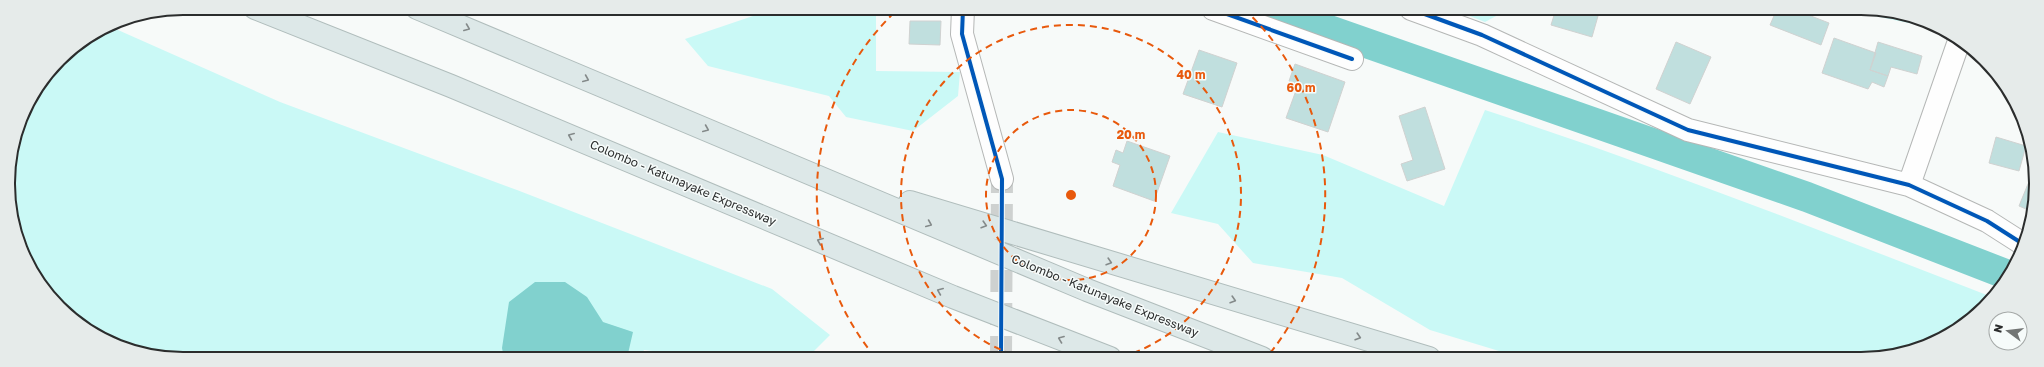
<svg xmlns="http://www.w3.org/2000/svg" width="2044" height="367" viewBox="0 0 2044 367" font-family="'Golos Text',sans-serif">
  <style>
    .green { fill: #caf9f6 }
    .water { fill: #81d1ce }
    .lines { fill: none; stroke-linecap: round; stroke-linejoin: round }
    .canal { stroke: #81d1ce; stroke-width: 30 }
    .building { fill: #c0dfde; stroke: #d0d2d1 }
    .street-tunnel { stroke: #ced1d0; stroke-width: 22; stroke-dasharray: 22 11; stroke-linecap: butt }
    .street-casing { stroke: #b5b7b6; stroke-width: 24 }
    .highway-casing { stroke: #b0bdbc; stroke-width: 24 }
    .street { stroke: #fefefe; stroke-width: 22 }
    .highway { stroke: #dde8e8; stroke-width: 22 }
    .cycleway-casing { stroke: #f6fbfa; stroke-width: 6 }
    .cycleway { stroke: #0057b8; stroke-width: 4 }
    .oneway { stroke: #848a8a }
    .ring { fill: none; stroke: #e8590c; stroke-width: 2; stroke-dasharray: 7 5 }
    .labels { text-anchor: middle; stroke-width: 3; stroke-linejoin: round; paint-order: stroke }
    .street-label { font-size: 12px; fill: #2b2d2d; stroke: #f6fbfa }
    .rim { fill: none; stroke: #2b2d2d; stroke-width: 2 }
    .centre { fill: #e8590c; stroke: #f6fbfa; stroke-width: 2 }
    .ring-label { font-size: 12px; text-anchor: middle; font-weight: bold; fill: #e8590c; stroke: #f6fbfa; stroke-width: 3; stroke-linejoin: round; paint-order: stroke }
  </style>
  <rect width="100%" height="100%" fill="#f7faf9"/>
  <!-- green -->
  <path class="green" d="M774,9H876V71L960,72L958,96L913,131L846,117L829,96L708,66L685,39Z
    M1452,9H1509L1485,22Z
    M1840,9H1883L1943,30Z
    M109,26L280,102L517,190L772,289L830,335L807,358H711L644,350L641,358H161L106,341L51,299L17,240L8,172L21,116L60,59Z
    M1485,110C1657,166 1824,232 1992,297L1984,308L1928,346L1872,359L1522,358L1430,330L1342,278L1253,263L1218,224L1171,213L1218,132L1323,155L1444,206Z"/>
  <!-- water -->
  <path class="water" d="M535,282H565L587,297L603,322L633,332L627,358H504L502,348L509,302Z"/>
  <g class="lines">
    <!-- canal -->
    <path class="canal" d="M1269,9L1807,197L2008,275"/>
  </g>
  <!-- building -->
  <path class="building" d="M1556,9H1575L1598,16L1592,37L1551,25Z
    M1777,9H1793L1829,23L1821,45L1770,25Z
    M910,21H941L940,45L909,44Z
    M1834,38L1876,53L1870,70L1888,76L1884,87L1872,82L1868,89L1822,73Z
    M1676,42L1711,57L1690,104L1656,89Z
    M1878,42L1922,56L1917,74L1891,67L1888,76L1870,70Z
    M1199,50L1237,63L1222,107L1183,94Z
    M1295,64L1345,82L1328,132L1286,118L1298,85L1289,81Z
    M1425,107L1445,169L1407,181L1401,164L1413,160L1399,116Z
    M1996,137L2026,146L2019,171L1989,163Z
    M1127,141L1170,156L1154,201L1113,186L1120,165L1112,162L1116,150L1123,153Z
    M2032,174L2035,206L2033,212L2019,206Z"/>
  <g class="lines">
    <!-- street-tunnel -->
    <path class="street-tunnel" d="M1001,358L1002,179"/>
    <defs>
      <path id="street" d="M963,9L962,34L1002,179
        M1213,9L1352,59
        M1411,9L1482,35L1688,130L1909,185L1987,221L2023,244
        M1909,185L1959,41"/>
      <path id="highway" d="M255,8L451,86L953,297L1110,358
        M417,8L1087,290L1262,358
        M910,202L1429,358"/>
    </defs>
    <!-- street casing -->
    <use href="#street" class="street-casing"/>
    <!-- highway casing -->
    <use href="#highway" class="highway-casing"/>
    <!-- street -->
    <use href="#street" class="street"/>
    <!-- highway -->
    <use href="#highway" class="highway"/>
    <defs>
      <path id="cycleway" d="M963,9L962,34L1002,179L1001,358
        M1213,9L1352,59
        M1411,9L1482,35L1688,130L1909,185L1987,221L2023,244"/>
    </defs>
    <!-- cycleway casing -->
    <use href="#cycleway" class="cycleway-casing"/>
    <!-- cycleway -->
    <use href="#cycleway" class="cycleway"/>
  </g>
  <!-- one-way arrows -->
  <defs><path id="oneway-chevron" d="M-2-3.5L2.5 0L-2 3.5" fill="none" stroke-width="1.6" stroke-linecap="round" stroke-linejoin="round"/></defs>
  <g class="oneway">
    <use href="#oneway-chevron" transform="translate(467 28) rotate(22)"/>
    <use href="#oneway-chevron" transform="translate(586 79) rotate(23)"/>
    <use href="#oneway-chevron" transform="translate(706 129) rotate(23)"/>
    <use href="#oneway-chevron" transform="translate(571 136) rotate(-157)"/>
    <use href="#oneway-chevron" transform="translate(929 224) rotate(23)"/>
    <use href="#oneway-chevron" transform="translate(984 225) rotate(17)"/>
    <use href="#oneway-chevron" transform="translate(820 241) rotate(-157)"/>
    <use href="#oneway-chevron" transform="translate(1109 262) rotate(17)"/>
    <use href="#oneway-chevron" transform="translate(940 291) rotate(-157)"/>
    <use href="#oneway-chevron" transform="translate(1233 300) rotate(17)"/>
    <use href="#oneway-chevron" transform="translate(1358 337) rotate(17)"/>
    <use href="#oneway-chevron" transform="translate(1061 339) rotate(-159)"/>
  </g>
  <!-- distance rings -->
  <g class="ring">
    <circle cx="1071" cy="195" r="85"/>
    <path d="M1023 358A170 170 0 1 1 1119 358"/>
    <path d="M875 357A254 254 0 0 1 898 9M1244 9A254 254 0 0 1 1267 357"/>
  </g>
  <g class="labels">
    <!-- street labels -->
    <g class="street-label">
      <text transform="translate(683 183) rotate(23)" y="4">Colombo - Katunayake Expressway</text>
      <text transform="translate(1105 296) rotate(22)" y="4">Colombo - Katunayake Expressway</text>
    </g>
  </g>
  <!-- crop -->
  <path d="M0 0H2044V367H0ZM183 15H1861A168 168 0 0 1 2029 183V184A168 168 0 0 1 1861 352H183A168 168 0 0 1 15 184V183A168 168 0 0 1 183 15Z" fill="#e6ebea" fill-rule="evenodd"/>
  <path class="rim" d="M183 15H1861A168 168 0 0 1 2029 183V184A168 168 0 0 1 1861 352H183A168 168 0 0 1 15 184V183A168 168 0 0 1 183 15Z"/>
  <circle cx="1071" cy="195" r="6" class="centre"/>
  <g class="ring-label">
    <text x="1191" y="79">40 m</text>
    <text x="1301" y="92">60 m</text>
    <text x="1131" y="139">20 m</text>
  </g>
  <!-- north arrow -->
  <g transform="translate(2008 331) rotate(285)"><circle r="19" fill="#f6fbfa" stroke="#a5a9a8"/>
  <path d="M0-3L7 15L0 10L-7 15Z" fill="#727574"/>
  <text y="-6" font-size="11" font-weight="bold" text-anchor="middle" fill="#2b2d2d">N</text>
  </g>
</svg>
